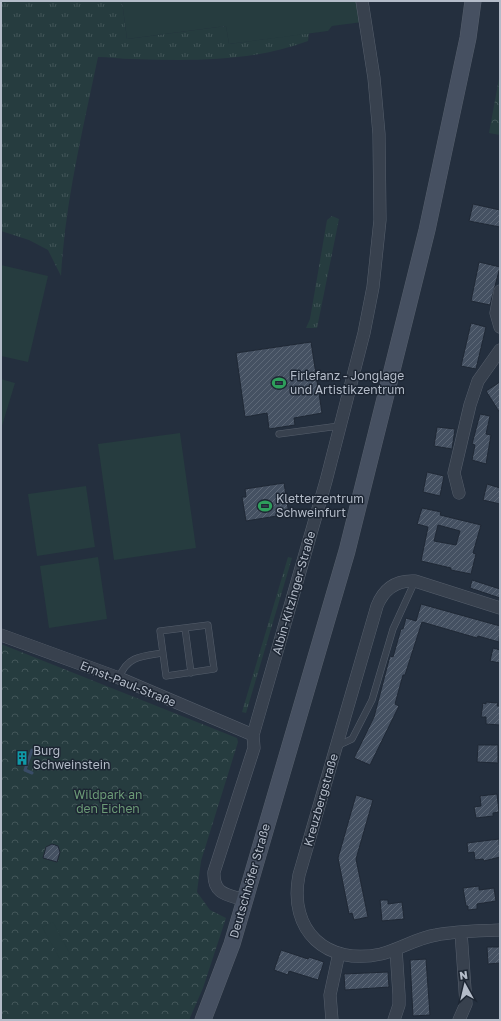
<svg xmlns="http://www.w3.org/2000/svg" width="501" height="1021" viewBox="0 0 501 1021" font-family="'Golos Text',sans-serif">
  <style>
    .grass { fill: url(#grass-tufts) }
    .forest { fill: url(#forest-crowns) }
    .pitch { fill: #263c3f }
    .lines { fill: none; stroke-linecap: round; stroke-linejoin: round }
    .stream { stroke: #394c67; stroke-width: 3 }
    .building { fill: url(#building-hatch); stroke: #1f2835; fill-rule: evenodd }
    .service-casing { stroke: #565f6c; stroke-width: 7 }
    .minor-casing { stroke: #565f6c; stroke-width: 13 }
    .secondary-casing { stroke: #565f6c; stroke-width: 17 }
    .service { stroke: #38414e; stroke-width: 6 }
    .minor { stroke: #38414e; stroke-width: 12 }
    .secondary { stroke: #465061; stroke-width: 16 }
    .labels { text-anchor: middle; stroke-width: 3; stroke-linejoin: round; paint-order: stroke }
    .poi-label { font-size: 12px; fill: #b4bcc9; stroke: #1d2633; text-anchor: start }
    .street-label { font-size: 12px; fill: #b4bcc9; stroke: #1d2633 }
    .park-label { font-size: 12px; fill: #6b9a76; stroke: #1d2633 }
  </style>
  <defs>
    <pattern id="grass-tufts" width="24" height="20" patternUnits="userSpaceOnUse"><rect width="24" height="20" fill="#263c3f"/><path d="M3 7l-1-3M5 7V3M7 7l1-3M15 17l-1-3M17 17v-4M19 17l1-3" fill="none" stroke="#435659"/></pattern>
    <pattern id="forest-crowns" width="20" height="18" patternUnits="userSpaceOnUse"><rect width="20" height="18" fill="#263c3f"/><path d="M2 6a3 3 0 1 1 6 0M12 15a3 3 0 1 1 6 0" fill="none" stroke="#435659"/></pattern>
    <pattern id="building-hatch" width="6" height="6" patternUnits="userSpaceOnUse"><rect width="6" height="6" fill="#455162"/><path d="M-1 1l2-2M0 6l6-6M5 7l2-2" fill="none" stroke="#5d6877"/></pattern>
  </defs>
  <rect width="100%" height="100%" fill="#242f3e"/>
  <!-- grass -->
  <path class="grass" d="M1,1H122L127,39L226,26L229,44L309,33L308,41C252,62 191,61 132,59C121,59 109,57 98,57C83,129 65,202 61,276L48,250L29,240L1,231Z
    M332,216L339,219L317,328H306L310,319L327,220Z
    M288,557L292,558L246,713L242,712Z"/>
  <!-- forest -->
  <path class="forest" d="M500,73V135L489,133Z
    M1,644L237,738L238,742L201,861L197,892L210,910L226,918L203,988L189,1020H1Z"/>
  <!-- pitch -->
  <path class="pitch" d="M122,1H361L363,22L332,26L328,31L229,44L226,26L127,39Z
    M1,265L48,276L28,362L1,356Z
    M1,379L15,383L1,429Z
    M180,433L196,548L114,560L98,444Z
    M86,486L95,547L37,556L28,494Z
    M98,557L107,619L49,628L40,566Z
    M53,922L70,954L60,959L42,927Z"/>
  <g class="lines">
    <!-- stream -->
    <path class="stream" d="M32,773L25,770L32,750H37"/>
  </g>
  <!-- building -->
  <path class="building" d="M473,204L500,210V227L469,221Z
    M479,262L500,267L490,305L471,301Z
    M471,323L486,327L476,369L461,366Z
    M311,342L322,413L294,418L295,425L269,429L267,413L245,417L236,353Z
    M500,382V413L486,391Z
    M480,414L490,416L486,434L491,435L486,464L472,460L475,445L472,444Z
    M437,427L455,429L452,449L434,446Z
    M427,472L444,476L440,496L423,492Z
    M284,483L289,514L246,521L242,497H246L245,489Z
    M487,484L500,488V504L483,500Z
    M422,508L441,512L440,515L481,525L473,553L476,554L471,574L451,570V568L421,561L428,527L417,524ZM438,525L460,531L456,545L434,541Z
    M472,580L500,589V598L470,588Z
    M421,604L500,626L499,642L478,636L477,638L422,622L405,675H403L395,704L399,706L370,765L354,758L374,717L390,656L393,657L401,629H403L406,618L416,621Z
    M493,648L500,650V663L490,661Z
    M486,702L498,703L497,706H500V725L486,724V717H481L483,703L486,704Z
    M478,745H498V763L477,762Z
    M497,794L499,812L493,813V816L476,818L474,807L481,806L480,796Z
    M356,795L373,800L356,859L368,917L354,920L352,913L349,914L338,858Z
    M499,839L500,857L484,861L483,859L475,860L474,852L468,853L467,843Z
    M52,844L58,846L60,852L57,862L43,858L46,847Z
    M479,886V890L494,888L496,901L477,904V909L468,910V906H466L463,888Z
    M380,900H388V904L402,902L404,919L382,921Z
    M487,947H500V963L488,964Z
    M281,950L308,959L309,957L324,962L318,980L289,971L288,975L274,970Z
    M426,959L430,1015L413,1016L410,960Z
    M388,972L389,987L345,990L344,974Z"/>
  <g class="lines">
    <defs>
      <path id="service" d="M279,434L339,426
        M208,625L214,669L166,676L160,631Z
        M185,628L191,673
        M119,678C127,656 142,656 163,653
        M337,746L352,739L372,700L393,629L415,581"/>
      <path id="minor" d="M500,291L496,313L500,327
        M459,493L454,473L470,405L478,381L500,350
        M500,608L415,581C397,580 384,588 377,606L299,875C288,931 327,966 381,954C400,949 417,938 436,935C457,931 479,931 500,930
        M1,635L119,678L253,735
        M245,900C228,895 213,895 214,872L254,748L253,735L326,481L364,333L373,287L380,220L379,134L374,78L362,1
        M332,1020L330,995L339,953
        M394,1020L399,1005V995L396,949
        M459,1020L466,1004L461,932"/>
      <path id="secondary" d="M203,1020L232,944L347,551L427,230L468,38L473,1"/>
    </defs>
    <!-- service casing -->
    <use href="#service" class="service-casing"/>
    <!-- minor casing -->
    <use href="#minor" class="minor-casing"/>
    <!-- secondary casing -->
    <use href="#secondary" class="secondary-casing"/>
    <!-- service -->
    <use href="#service" class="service"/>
    <!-- minor -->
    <use href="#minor" class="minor"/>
    <!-- secondary -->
    <use href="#secondary" class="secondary"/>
  </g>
  <!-- icons -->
  <defs>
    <symbol id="stadium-bare" viewBox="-9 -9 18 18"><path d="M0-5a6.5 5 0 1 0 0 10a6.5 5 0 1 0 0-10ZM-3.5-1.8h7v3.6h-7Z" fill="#2e9e5b" stroke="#1d2633" stroke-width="2.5" paint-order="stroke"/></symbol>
    <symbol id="building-bare" viewBox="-9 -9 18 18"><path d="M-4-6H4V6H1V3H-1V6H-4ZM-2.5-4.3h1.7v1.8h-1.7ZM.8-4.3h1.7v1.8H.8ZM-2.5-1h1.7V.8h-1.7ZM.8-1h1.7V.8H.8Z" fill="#0f9aa8" stroke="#1d2633" stroke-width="2.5" paint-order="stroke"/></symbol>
  </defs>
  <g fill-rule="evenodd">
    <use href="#stadium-bare" x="269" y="373" width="20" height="20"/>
    <use href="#stadium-bare" x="255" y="496" width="20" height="20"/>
    <use href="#building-bare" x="12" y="748" width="20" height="20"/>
  </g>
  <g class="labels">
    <!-- poi labels -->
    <g class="poi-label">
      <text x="290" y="380">Firlefanz - Jonglage<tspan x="290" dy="14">und Artistikzentrum</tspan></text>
      <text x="276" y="503">Kletterzentrum<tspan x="276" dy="14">Schweinfurt</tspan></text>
      <text x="33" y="755">Burg<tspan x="33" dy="14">Schweinstein</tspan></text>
    </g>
    <!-- street labels -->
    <g class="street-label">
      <text transform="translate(294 593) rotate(-74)" y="4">Albin-Kitzinger-Straße</text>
      <text transform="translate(128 684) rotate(22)" y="4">Ernst-Paul-Straße</text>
      <text transform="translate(321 800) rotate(-74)" y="4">Kreuzbergstraße</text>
      <text transform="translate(250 881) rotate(-74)" y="4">Deutschhöfer Straße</text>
    </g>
    <!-- park labels -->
    <g class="park-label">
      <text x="108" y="799">Wildpark an<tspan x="108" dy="14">den Eichen</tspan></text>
    </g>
  </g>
  <!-- border -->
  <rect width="501" height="1021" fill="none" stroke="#b4bcc9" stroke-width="4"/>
  <!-- north arrow -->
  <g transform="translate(465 985) rotate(352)" stroke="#1d2633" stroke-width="3" paint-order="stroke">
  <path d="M0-3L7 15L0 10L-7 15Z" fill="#b4bcc9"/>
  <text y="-6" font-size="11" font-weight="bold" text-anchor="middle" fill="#b4bcc9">N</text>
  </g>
</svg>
